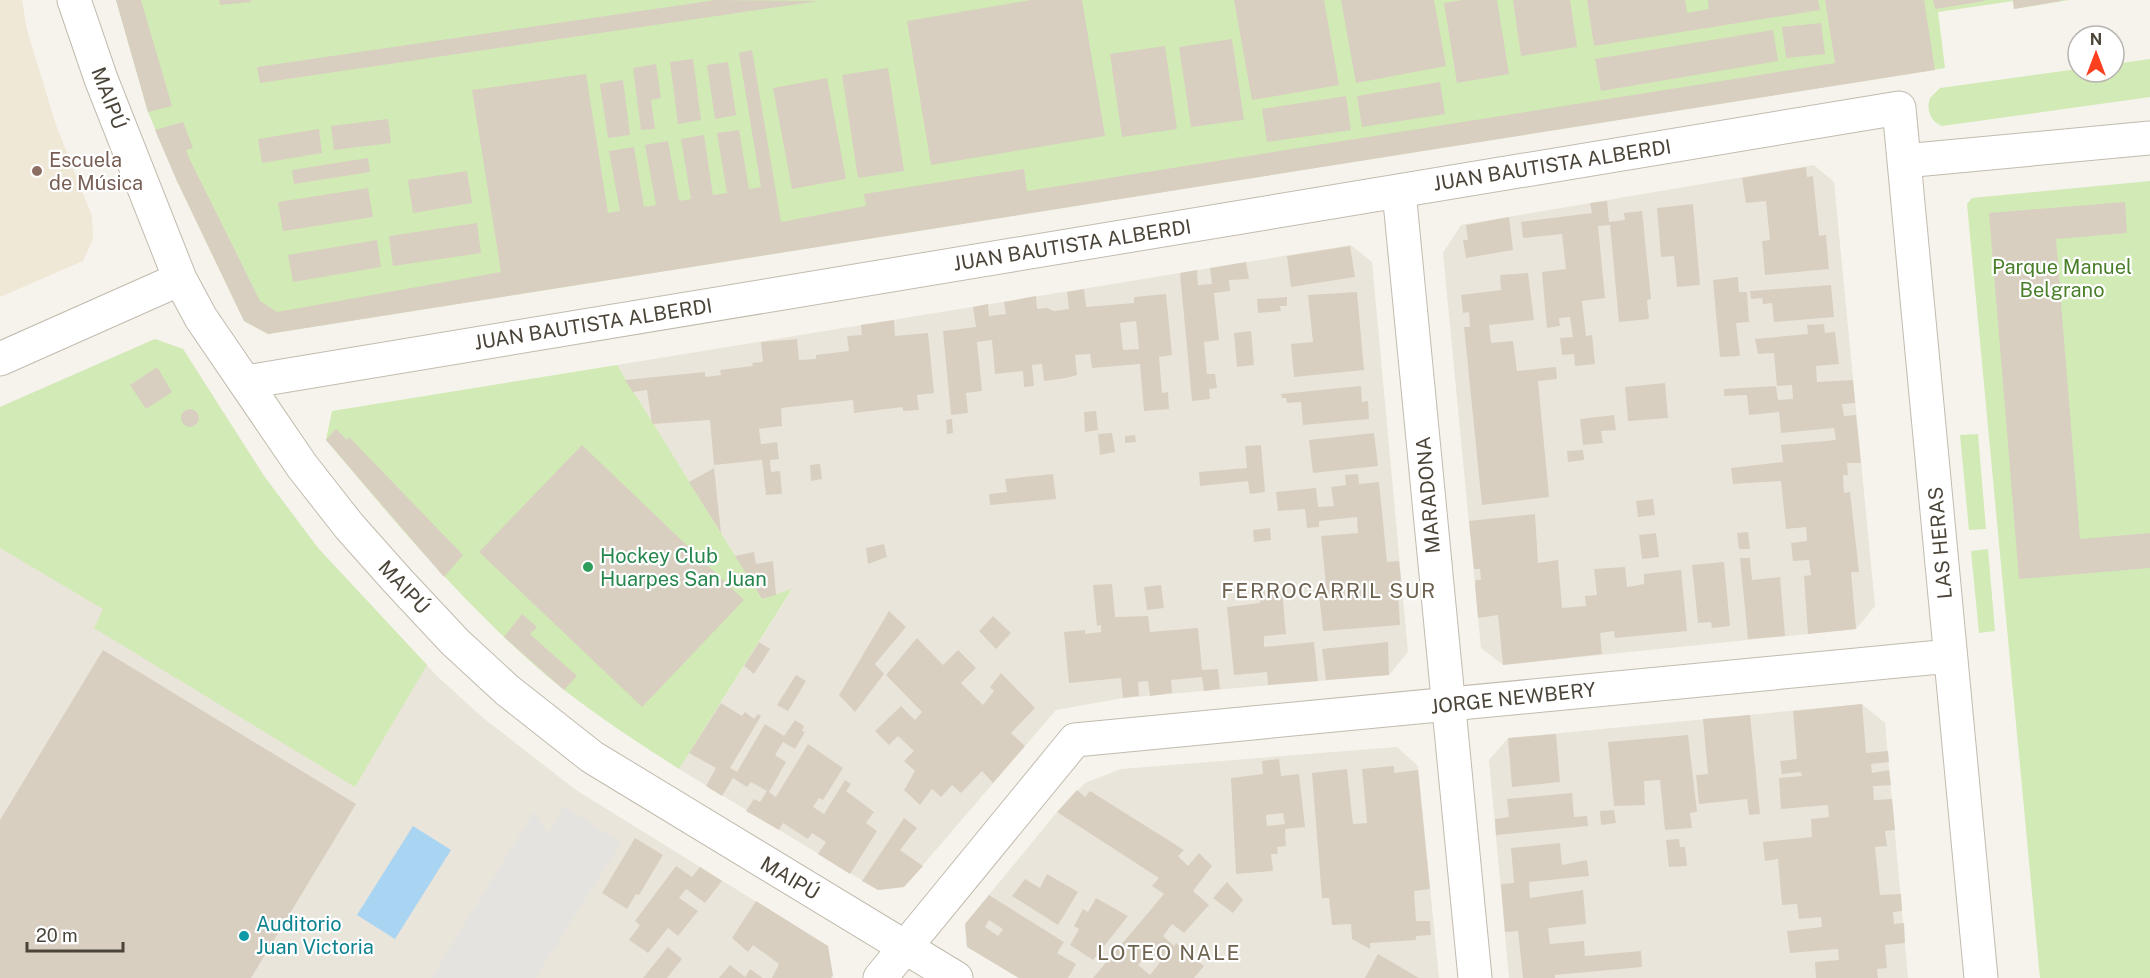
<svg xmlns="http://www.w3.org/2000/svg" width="2150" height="978" viewBox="0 0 2150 978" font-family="'Public Sans',sans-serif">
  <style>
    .residential { fill: #eae5da }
    .education { fill: #efe8d6 }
    .green { fill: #d2eab5 }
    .parking { fill: #e5e3e0 }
    .water { fill: #a9d4f2 }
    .building { fill: #d8cfc1; fill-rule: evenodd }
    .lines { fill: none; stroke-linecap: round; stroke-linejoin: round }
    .minor-casing { stroke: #c2bbae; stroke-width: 35 }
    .minor { stroke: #fff; stroke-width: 33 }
    .education-dot { fill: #8d6e63; stroke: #fff; stroke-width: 2 }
    .leisure-dot { fill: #2e9e5b; stroke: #fff; stroke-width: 2 }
    .culture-dot { fill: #0f9aa8; stroke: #fff; stroke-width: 2 }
    .labels { text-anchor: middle; stroke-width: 4.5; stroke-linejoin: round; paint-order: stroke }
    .street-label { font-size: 20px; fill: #4b4439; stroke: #fff }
    .education-label { font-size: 20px; fill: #785e54; stroke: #fff; text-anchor: start }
    .park-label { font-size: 20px; fill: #4a7f2a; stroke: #fff }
    .leisure-label { font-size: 20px; fill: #27864d; stroke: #fff; text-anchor: start }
    .culture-label { font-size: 20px; fill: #0d838f; stroke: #fff; text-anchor: start }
    .neighbourhood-label { font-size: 21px; letter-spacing: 1.5px; fill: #6e6250; stroke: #fff }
  </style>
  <rect width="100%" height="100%" fill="#f6f3ec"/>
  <!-- residential -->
  <path class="residential" d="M1814,165L1834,182L1875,606L1856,629L1503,665L1481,648L1443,253L1461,225Z
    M1351,245L1372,262L1408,652L1389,675L1123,698L1056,710L904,887L878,890L679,769L792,590L762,599L617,365Z
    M155,339L183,349L264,476L318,548L438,677L482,717L576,790L828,946L833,976L831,978H0V407Z
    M1862,704L1885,723L1908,978H1509L1489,760L1508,738Z
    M1397,747L1418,766L1439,978H1019L967,947L965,924L1057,812L1085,783L1121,769Z"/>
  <!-- education -->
  <path class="education" d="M0,0H22L27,30L56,125L92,216L93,239L83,261L0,297Z"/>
  <!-- green -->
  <path class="green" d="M116,0H2069L2014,9L2013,1L1938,12L1945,68L268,334L244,321L177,181L148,112Z
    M2150,59V97L1942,126C1930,121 1926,110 1930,98L1940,88L2078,69V72H2114V64Z
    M2150,181V978H2040L1967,204L1972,198Z
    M155,339L183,349L264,476L318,548L427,665L355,787L94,628L103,609L0,548V407Z
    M617,365L762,599L792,589L679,769C628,736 576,703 531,662C455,594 391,517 326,440L332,411Z
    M1978,434L1986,529L1969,530L1960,435Z
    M1988,549L1995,631L1979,633L1971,551Z"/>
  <!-- parking -->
  <path class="parking" d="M564,806L621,843L535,978H431L534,812L548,834Z"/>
  <!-- water -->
  <path class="water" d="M413,826L451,850L395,939L357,915Z"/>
  <!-- building -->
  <path class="building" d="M116,0H141L172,106L148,112Z
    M219,0H251V2L220,5Z
    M716,0L819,1L260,83L257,67Z
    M1031,0H1082L1105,136L931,165L907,21Z
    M1234,0H1324L1339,85L1252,100Z
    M1341,0H1434L1446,66L1356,83Z
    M1462,0H1497L1509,74L1457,83L1444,3Z
    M1513,0H1570L1577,47L1521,56Z
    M1587,0H1685L1687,13L1709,9L1708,0H1818L1820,10L1594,46Z
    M1825,0H1924L1935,70L268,334L244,321L177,181L155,130L183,122L193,148L186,150L190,160L260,301L277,312L501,272L472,90L586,74L608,213L620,211L609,151L634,147L644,207L656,205L645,145L668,141L679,201L691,199L681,139L704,135L713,195L727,193L717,133L739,130L749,189L761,187L739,53L752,50L781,222L866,206L864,194L1024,169L1027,191L1835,63Z
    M1933,0H1984V1L1935,9Z
    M2013,0H2061V1L2014,9Z
    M1821,23L1825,54L1786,58L1782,27Z
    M1773,30L1778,61L1601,91L1595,59Z
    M1232,39L1244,120L1191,127L1179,47Z
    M1165,46L1177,129L1122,137L1110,54Z
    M693,59L701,120L678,124L670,62Z
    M728,62L736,115L715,119L707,65Z
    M656,64L661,98L651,100L655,129L641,130L633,68Z
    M888,68L904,171L858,178L842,75Z
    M827,78L846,179L792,189L773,88Z
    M623,80L630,135L608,138L600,84Z
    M1440,82L1445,114L1362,127L1357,96Z
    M1346,96L1351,130L1267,142L1262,109Z
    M388,119L391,143L334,150L331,126Z
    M319,129L322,153L262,163L258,139Z
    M368,158L370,172L294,184L292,170Z
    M1806,167L1807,177L1813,176L1819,236L1826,235L1829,269L1765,275L1762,241L1770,240L1766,201L1746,203L1742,178Z
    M467,171L472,203L413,213L408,180Z
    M368,188L373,217L283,231L278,202Z
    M1607,201L1609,222L1625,220L1624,213L1642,211L1651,299L1647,300L1649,319L1619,322L1610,225L1598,226L1605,298L1582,301L1586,336L1592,335L1595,364L1575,366L1574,354L1562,355L1560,338L1573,337L1570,317L1559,318L1560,326L1547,328L1546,319L1542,272L1566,269L1562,234L1523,238L1521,222L1592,213L1590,203Z
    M2125,202L2127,233L2056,239L2080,539L2150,533V568L2019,579L1989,213Z
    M1693,204L1700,285L1677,287L1674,256L1661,257L1657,208Z
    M1509,217L1513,250L1466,258L1463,240H1468L1466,225Z
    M477,223L481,253L393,266L389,236Z
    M377,240L381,267L293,282L288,255Z
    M1350,246L1355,277L1291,287L1287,256Z
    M1246,262L1249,279L1229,280L1230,291L1214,293L1219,340L1204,342L1207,374H1215L1217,388L1209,389L1210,399L1192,401L1180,273L1197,270L1198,285L1212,284L1210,268Z
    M1528,273L1534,320L1489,325L1491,343L1513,341L1517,371L1556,367L1557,379L1538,381L1549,497L1482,505L1464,327H1470L1469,312L1463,313L1461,295L1501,290L1500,275Z
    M1738,277L1739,292H1747L1749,322L1736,323L1740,356L1720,357L1713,280Z
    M1831,285L1834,317L1774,322L1772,303L1763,304L1762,298L1751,299L1750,291Z
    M1084,289L1086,307L1134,303V297L1166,294L1172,355L1159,357L1162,393L1168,392L1169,409L1144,411L1140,364L1092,368L1090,354L1075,355L1077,375L1066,378L1044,381L1042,364L1032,365L1034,386L1024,387L1023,371L995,374L992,340L977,342L982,391L966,393L968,413L951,415L943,331L976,327L973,307L988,304L989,316L1006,314L1004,302L1036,296L1037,309L1047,308L1054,311L1069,309L1067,292ZM1136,321L1139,349L1123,350L1120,323Z
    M1357,292L1364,370L1294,377L1291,344L1313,342L1308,295Z
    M1287,297V306H1280L1281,311L1258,313L1257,299Z
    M894,320L895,336L928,333L934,393L917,395L919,410L903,411V407L854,413L853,400L781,408L782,426L759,429L761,444L777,442L779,459L770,460L771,472L780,471L782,494L766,495L762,460L714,465L710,420L652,424L647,390L633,392L625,380L705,372V377L721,375L720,370L753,366L752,363L763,362L761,342L797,339L799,360L816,359V355L849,351L847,336L862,335L861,325Z
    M1824,324L1825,333L1835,332L1839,364L1816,366L1817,382L1853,380L1855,403L1842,404L1844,416L1856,415L1861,463H1847L1848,475H1843L1844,493L1850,492L1859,572H1851L1856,629L1808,634L1804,576L1811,575L1809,560L1793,561L1791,543L1807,541L1806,527L1786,529L1781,481L1733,484L1731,468L1783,462L1781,445L1836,440L1834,428L1781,433L1779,412L1749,415L1747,395L1724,396V389L1776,386L1778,400L1793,399L1792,385L1777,386L1774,353L1758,354L1755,339L1808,334L1807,325Z
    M1251,331L1254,365L1237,367L1234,333Z
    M157,367L172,392L146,409L130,385Z
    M1665,383L1668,418L1628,421L1625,387Z
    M1361,386L1362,402L1368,401L1369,419L1303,425L1301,402L1287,403L1286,398H1282L1281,394Z
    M181 418a9 9 0 1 1 18 0a9 9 0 1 1-18 0Z
    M1096,411L1098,430L1085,432L1084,412Z
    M1614,415L1616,430L1601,431L1603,443L1583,445L1580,419Z
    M952,419L953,433L947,434L946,420Z
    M336,429L347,440L349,437L463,555L444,577L326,440Z
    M1112,433L1115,452L1100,455L1098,434Z
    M1374,433L1378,466L1313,473L1309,440Z
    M1135,435L1136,442L1125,443V436Z
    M582,445L744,600L642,707L479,552Z
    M1261,445L1265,492L1250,494L1248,481L1200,486L1199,472L1247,468L1245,446Z
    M1583,450L1584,460L1568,462L1567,451Z
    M820,464L822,479L811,481L810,465Z
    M714,468L721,533L689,482Z
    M1053,474L1056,499L990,505L989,494L1007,492L1005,479Z
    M1358,474L1359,484L1379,482L1387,562L1399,561L1402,591H1398L1400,625L1323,631L1318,585L1326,584L1321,536L1358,533L1357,517L1319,521V527L1307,528L1305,509L1278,511L1276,492L1316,488L1318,507L1334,506L1331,487L1346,485L1345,475Z
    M1653,499L1655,515L1638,517L1636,501Z
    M1535,514L1538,563L1558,560L1562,608L1586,606L1585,596L1597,595L1594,569L1625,567L1627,587L1644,584V574L1681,570L1687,631L1615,638L1614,631L1600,633L1602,654L1503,665L1498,615L1478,618L1475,584L1476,580H1481L1480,569H1474L1469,521Z
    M1270,528L1271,540L1254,542L1253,530Z
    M1748,532L1750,549H1739L1737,533Z
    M1656,533L1659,557L1642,559L1639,535Z
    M884,544L887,557L868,564L866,548Z
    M754,552L756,564L773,561L776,595L762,599L735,556Z
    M1740,558H1750L1752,580L1780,577L1785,636L1748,639Z
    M1724,562L1730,626L1712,628L1711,622L1698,623L1692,565Z
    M1112,584L1115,617L1148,616L1150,632L1198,628L1202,670L1218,669L1220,689L1204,691L1202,677L1171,680L1172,693L1150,696L1148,681L1138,682L1139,696L1123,698L1121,678L1069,683L1064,632L1085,630V634L1101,632V625L1097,626L1093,585Z
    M1161,585L1164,608L1147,610L1144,587Z
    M1282,589L1286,634L1264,636V647L1314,642L1318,681L1268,685L1267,672L1234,675L1227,607L1260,603L1259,591Z
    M889,611L906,627L875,664L884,674L855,712L839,695Z
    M522,614L537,627L530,634L577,676L564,690L504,637Z
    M993,616L1011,633L996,649L979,631Z
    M917,638L943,665L958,650L976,668L961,683L983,705L994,691L990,687L1001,673L1035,708L1011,733L1025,746L993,783L982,771L961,793L952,785L941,797L932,789L920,805L904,790L915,771L904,761L914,751L898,736L889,745L875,731L901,706L915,720L922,712L886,675Z
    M759,642L770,649L754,674L744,666Z
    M1388,642L1389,675L1326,680L1322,649Z
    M103,650L356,804L251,978H0V820Z
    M796,675L806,681L788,711L777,705Z
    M721,703L742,716L745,712L754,719L758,714L761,716L730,768L737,772L765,724L784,736L795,720L804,726L802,731L805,732L795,749L783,742L775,755L786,762L769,792L776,797L808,744L843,768L823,800L819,798L813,807L824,814L845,780L851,784L846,791L874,812L866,823L877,831L850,874L818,854L826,842L812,833L808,839L783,823L779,830L746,811L754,799L760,802L767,791L751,782L747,787L733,778L722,796L706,786L716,768L689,753Z
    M1862,704L1866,753L1888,751L1889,762L1871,764L1872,773L1889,770L1891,785L1873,786L1874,800L1892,799L1895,830L1885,831L1887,846L1875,847L1880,895L1901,894L1902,911L1893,912L1894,924L1904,923L1905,943L1885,945L1887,968L1877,969L1878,978H1816L1815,962L1839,960L1838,949L1790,953L1787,931L1822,927L1821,917L1799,919L1797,904L1782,905L1778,859L1765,861L1763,842L1812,837L1811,819L1829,817L1828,805L1781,809L1779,778L1802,776L1801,772L1782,774L1780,761L1797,759L1793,711Z
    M1750,715L1760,814L1749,815L1747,799L1699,804L1696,775L1708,774L1703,719Z
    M1556,734L1560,782L1512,787L1508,738Z
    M1688,735L1697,812L1690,813L1692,828L1665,830L1660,780L1644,781L1645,805L1614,806L1608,742Z
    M1279,759L1281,776L1299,774L1305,827L1285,829L1286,846L1277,847L1278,854H1271L1273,871L1236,874L1231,778L1263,774L1262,761ZM1283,813L1285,824L1267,826L1266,815Z
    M1394,766V773L1418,770L1430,889L1414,891L1416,921H1430L1431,935L1416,936V940L1370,943V949L1352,939L1351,924L1332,925L1329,898H1322L1312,773L1347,769L1353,824L1367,823L1362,769Z
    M1077,790L1085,797L1090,791L1184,850L1178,856L1188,866L1199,853L1212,866L1193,891L1209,905L1184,933L1172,924L1163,936L1174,946L1176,943L1204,966L1194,978H1093L1164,894L1152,886L1159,878L1057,812ZM1149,952L1161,961L1150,975L1138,965Z
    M1572,793L1574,817L1587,816L1588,826L1496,835L1495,819L1509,817L1507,799Z
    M1614,810L1616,823L1601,825L1600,811Z
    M904,818L917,828L900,850L923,866L904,887L878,890L862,881Z
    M635,838L663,855L639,895L636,894L627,909L602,893Z
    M1679,839L1680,847H1685L1687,866L1669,867L1666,840Z
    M1560,843L1562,865L1587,860L1589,876L1529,882L1530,898L1583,890L1586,924L1548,928L1550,944L1584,941L1585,956L1641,951L1642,967L1555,975V978H1523L1518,931L1505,932L1501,884L1514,883L1511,848Z
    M676,866L692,877L700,867L722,881L705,903L686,889L679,898L698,911L678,936L668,928L648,953L629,940L640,925L635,921Z
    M1047,874L1078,892L1058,925L1012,896L1025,879L1040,888Z
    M1227,882L1243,900L1233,913L1213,898Z
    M989,895L1064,942L1057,953L1076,964L1068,978H1019L967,947L965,924ZM989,920L1003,929L998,936L985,927Z
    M1096,898L1128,916L1093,960L1070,945L1079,929L1074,926L1083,909L1088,912Z
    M756,901L828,946L833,976L831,978H772L779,964L753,945L748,952L732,938Z
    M668,947L682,959L667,978H643Z
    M1378,954L1419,978H1365Z
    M730,965L745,977L750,969L763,978H719Z"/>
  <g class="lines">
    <defs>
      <path id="minor" d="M74,0L101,79L180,279L201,318L302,466L349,526L397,580L455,642L507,690L592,757L956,978
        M1904,161L2150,138
        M1399,191L1475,978
        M0,359L180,279
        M246,382L1899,108L1981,978
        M880,978L1075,740L1950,656"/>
    </defs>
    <!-- minor casing -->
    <use href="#minor" class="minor-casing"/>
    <!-- minor -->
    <use href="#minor" class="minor"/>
  </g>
  <!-- markers -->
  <circle class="education-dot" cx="37" cy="171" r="6"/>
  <circle class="leisure-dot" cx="588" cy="567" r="6"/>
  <circle class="culture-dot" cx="244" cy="936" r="6"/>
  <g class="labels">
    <!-- street labels -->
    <g class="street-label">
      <text transform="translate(109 98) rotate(69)" y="7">MAIPÚ</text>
      <text transform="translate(1552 165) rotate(-9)" y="7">JUAN BAUTISTA ALBERDI</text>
      <text transform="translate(1072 245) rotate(-9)" y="7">JUAN BAUTISTA ALBERDI</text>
      <text transform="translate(593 324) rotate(-9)" y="7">JUAN BAUTISTA ALBERDI</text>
      <text transform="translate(1428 495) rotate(-95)" y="7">MARADONA</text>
      <text transform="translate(1940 543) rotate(-95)" y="7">LAS HERAS</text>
      <text transform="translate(404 587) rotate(47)" y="7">MAIPÚ</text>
      <text transform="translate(1513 698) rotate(-6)" y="7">JORGE NEWBERY</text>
      <text transform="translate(790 878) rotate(31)" y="7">MAIPÚ</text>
    </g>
    <!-- education labels -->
    <g class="education-label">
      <text x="49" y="167">Escuela<tspan x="49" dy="23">de Música</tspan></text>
    </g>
    <!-- park labels -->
    <g class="park-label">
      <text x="2062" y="274">Parque Manuel<tspan x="2062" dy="23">Belgrano</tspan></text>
    </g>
    <!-- leisure labels -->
    <g class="leisure-label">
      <text x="600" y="563">Hockey Club<tspan x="600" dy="23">Huarpes San Juan</tspan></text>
    </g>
    <!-- culture labels -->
    <g class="culture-label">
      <text x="256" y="931">Auditorio<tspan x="256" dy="23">Juan Victoria</tspan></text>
    </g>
    <!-- neighbourhood labels -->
    <g class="neighbourhood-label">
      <text x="1329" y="598">FERROCARRIL SUR</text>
      <text x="1169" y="960">LOTEO NALE</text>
    </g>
  </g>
  <!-- north arrow -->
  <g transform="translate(2096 54)"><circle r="28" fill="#ffffff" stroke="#b7b4b0" stroke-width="1.5"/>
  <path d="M0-4.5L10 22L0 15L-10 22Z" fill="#fc3f1d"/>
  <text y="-9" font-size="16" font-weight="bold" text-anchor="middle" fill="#4b4439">N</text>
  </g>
  <!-- scale -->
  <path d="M27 942v9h96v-9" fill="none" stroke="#4b4439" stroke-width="3"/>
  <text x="36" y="942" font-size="18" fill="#4b4439" stroke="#ffffff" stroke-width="4.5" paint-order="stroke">20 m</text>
</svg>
